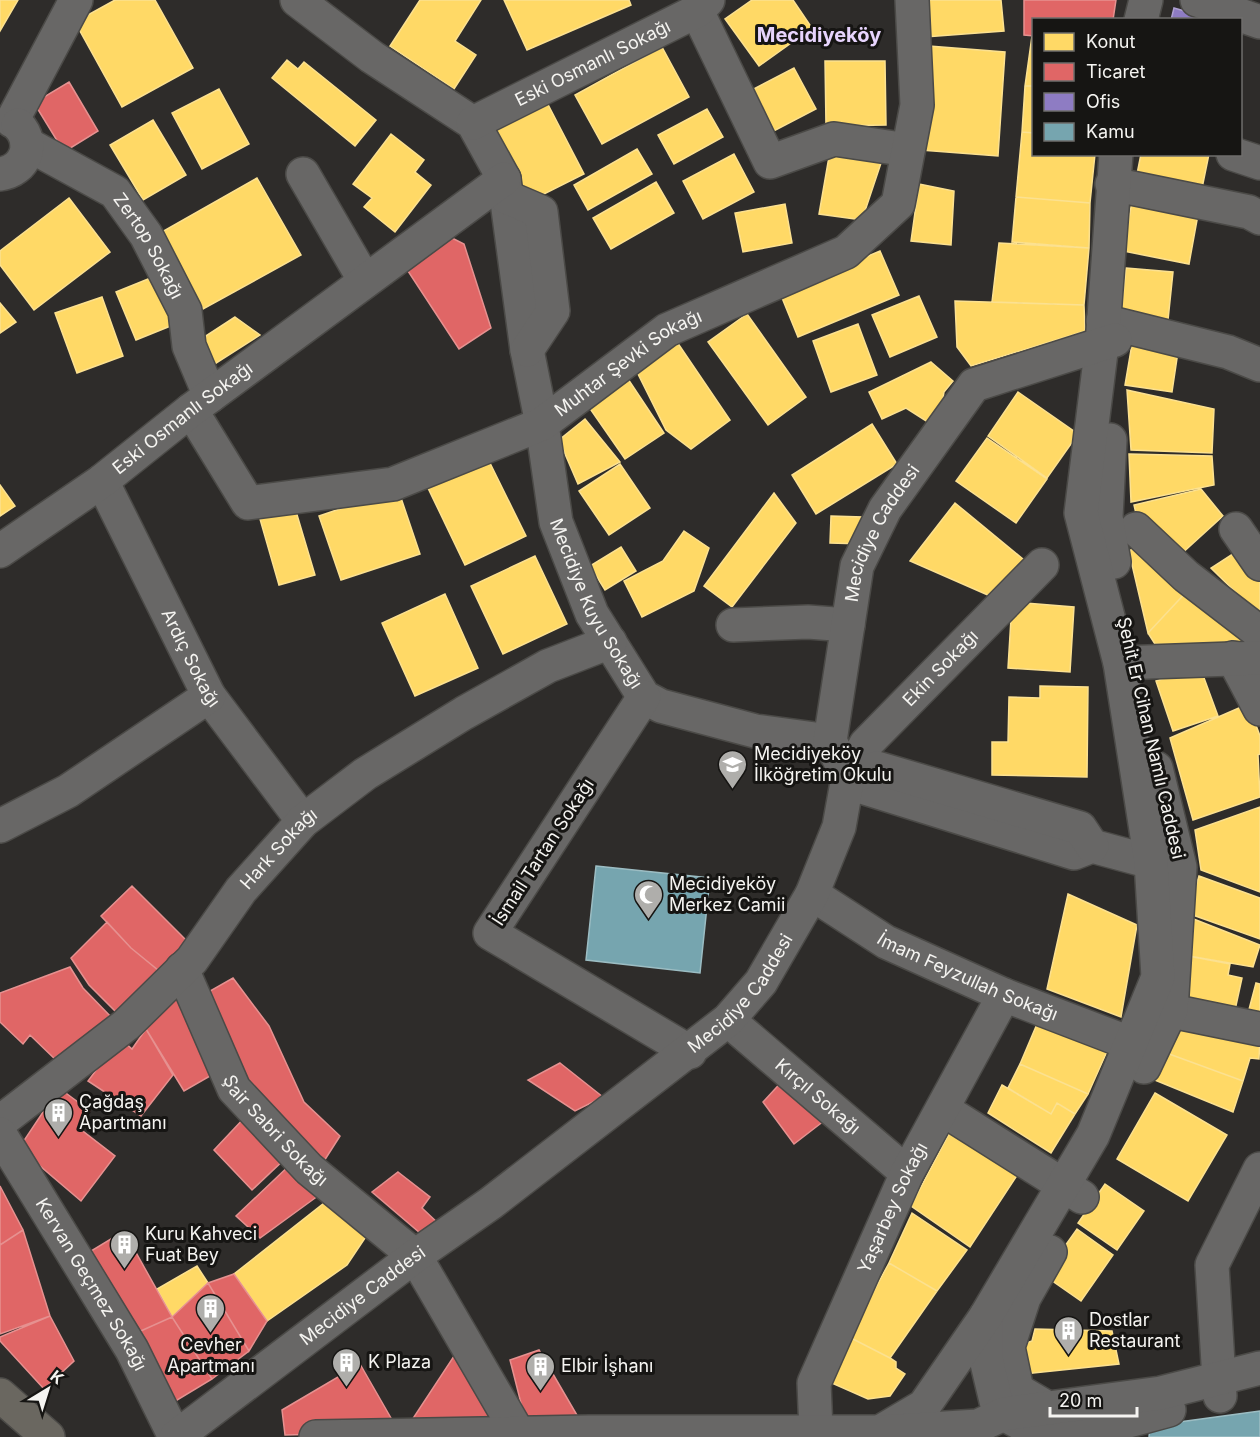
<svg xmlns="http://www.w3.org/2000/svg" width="1260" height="1437" viewBox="0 0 1260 1437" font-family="Inter,sans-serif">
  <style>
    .homes { fill: #ffd966; stroke: #fce190; stroke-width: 1.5 }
    .shops { fill: #e06666; stroke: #e69190; stroke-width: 1.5 }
    .offices { fill: #8e7cc3; stroke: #ada0d1; stroke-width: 1.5 }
    .public { fill: #76a5af; stroke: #9cbdc3; stroke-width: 1.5 }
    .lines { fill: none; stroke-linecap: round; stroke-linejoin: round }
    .minor-casing { stroke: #4b4a47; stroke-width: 36 }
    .tertiary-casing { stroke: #4b4a47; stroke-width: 36 }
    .primary-casing { stroke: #4b4a47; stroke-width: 36 }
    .minor { stroke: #686766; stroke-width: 33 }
    .tertiary { stroke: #686766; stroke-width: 33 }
    .primary { stroke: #6a6760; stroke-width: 33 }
    .labels { text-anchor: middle; stroke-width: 6; stroke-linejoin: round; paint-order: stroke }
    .street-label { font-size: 18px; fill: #f5f4f1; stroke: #161513 }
    .poi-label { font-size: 18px; fill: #f5f4f1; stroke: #161513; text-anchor: start }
    .neighbourhood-label { font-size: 20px; font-weight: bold; fill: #e7d4fd; stroke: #161513 }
  </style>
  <rect width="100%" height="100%" fill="#2e2c2a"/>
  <!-- homes -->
  <path class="homes" d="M0,0H18L0,31Z
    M115,0H155L193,68L122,107L75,22Z
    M420,0H481L455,41L476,55L454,89L390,46Z
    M504,0H629L631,5L527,50Z
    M752,0H793L812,28L759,66L725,19Z
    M922,0H1001L1004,31L925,37Z
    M1032,36H1034V86H1025Z
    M929,46L1005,52L998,156L921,150Z
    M662,47L689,97L602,144L575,95Z
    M287,60L298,69L304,62L376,120L355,146L272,78Z
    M825,61H885L886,125L826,126Z
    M794,68L816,109L766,135L744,94Z
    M1025,86H1034V133L1022,132Z
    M219,89L249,144L202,169L172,113Z
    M541,91L584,174L530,201L488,119Z
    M707,109L723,137L674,164L658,135Z
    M153,120L186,175L143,200L110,145Z
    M1022,132L1034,133V154H1095L1090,203L1016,197Z
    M391,134L424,160L415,172L431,185L395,232L364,207L372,198L353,184Z
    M637,149L652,174L588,210L574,185Z
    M830,151L881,163L862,220L819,214Z
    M734,154L754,192L703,219L683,181Z
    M1141,154H1209L1200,198L1135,184Z
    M257,178L301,255L203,309L160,233Z
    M656,182L674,213L611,249L593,218Z
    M919,184L954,191L951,245L911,241Z
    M1133,196L1199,209L1189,264L1123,251Z
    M1016,197L1090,203L1089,248L1012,242Z
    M69,198L110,252L34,310L0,265V251Z
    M785,204L792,243L743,252L735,213Z
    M999,243L1089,248L1084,305L992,302Z
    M880,251L899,295L798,337L780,293Z
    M1126,268L1173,272L1168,320L1121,315Z
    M153,277L173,325L136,340L116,292Z
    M919,296L937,337L890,357L872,315Z
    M102,297L123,356L77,373L55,313Z
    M955,301L1084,305L1085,331L971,366L957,347Z
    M0,303L16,322L0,333Z
    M747,314L806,397L768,425L708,342Z
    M235,317L260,335L210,367L195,343Z
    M858,324L877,375L831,392L813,341Z
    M1133,338L1179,345L1172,392L1125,385Z
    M677,342L730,420L691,449L666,430L634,366Z
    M931,362L953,381L944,392L940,418L934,426L906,408L882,419L869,392Z
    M624,373L664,433L625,459L584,400Z
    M1127,390L1214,409L1212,453L1131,450Z
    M1018,392L1078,434L1047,478L988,436Z
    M585,419L620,462L578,484L559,440Z
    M872,424L897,464L816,514L792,475Z
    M987,438L1047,479L1016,523L956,481Z
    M1129,454L1212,456L1214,485L1131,502Z
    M488,459L526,536L465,565L428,488Z
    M620,464L650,508L609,535L579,491Z
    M0,485L15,506L0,516Z
    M398,489L420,554L341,580L319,516Z
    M1201,489L1223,516L1179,556L1137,518L1134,505Z
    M774,493L796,523L732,607L704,586Z
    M955,503L1029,564L997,599L910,561Z
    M295,508L315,575L279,585L260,519Z
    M831,516L863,517V544L830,543Z
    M684,531L709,548L694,591L642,617L624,581L663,561Z
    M1138,542L1190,588L1148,633L1129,552Z
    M621,547L636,571L605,590L590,566Z
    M1242,548L1260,568V616L1211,568Z
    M535,556L567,624L503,654L471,586Z
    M1190,588L1256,653L1155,644L1148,633Z
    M445,594L478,668L415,696L382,623Z
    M1012,602L1074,607L1070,672L1008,668Z
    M1200,667L1218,716L1173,731L1156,681Z
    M1040,686L1088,687L1087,777L992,775V742H1008L1009,697L1040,698Z
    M1248,704L1260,736V754L1258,755L1260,797L1193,820L1170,738Z
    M1260,807V892L1201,870L1195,830Z
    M1199,876L1260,898V939L1187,913Z
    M1068,894L1137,925L1121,1017L1047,989Z
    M1186,916L1260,945L1253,967L1183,955Z
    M1183,955L1230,964L1228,975L1242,978L1235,1010L1177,998Z
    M1256,983L1260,984V1020L1247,1017Z
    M1040,1017L1109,1047L1088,1094L1020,1064Z
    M1171,1019L1260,1037L1259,1059L1250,1058L1243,1081L1161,1051Z
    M1161,1051L1243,1081L1233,1112L1150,1078Z
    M1020,1064L1088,1094L1075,1114L1057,1103L1051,1114L1008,1088Z
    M1002,1085L1051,1114L1057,1103L1075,1114L1051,1153L988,1113Z
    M1155,1093L1227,1135L1188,1201L1117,1159Z
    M951,1130L1018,1174L970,1247L911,1206Z
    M1105,1184L1144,1211L1117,1250L1078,1223Z
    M333,1196L369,1232L347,1265L267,1321L234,1274Z
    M912,1213L967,1250L937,1291L889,1263Z
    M1077,1229L1113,1255L1081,1301L1051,1280L1048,1270Z
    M889,1263L937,1291L890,1358L849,1337Z
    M197,1266L208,1283L172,1317L157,1289Z
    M1035,1329L1112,1331L1119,1364L1024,1374L1018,1346L1032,1341Z
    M849,1337L890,1358L896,1362V1368L905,1374L890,1396L868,1399L827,1381Z"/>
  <!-- shops -->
  <path class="shops" d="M1024,0H1116L1113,20H1034V36L1024,35Z
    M69,82L98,131L64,152L34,103Z
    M448,236L464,244L491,328L459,349L404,265Z
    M132,886L189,943L164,975L131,948L101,916Z
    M107,922L131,948L164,975L118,1014L89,985L71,958Z
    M70,967L83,988L115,1021L58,1062L30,1035L23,1044L0,1022V993Z
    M233,978L269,1026L304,1102L340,1136L319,1169L245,1078L210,991Z
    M174,994L224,1068L184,1091L146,1029Z
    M146,1029L173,1075L141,1116L88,1081L120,1038L132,1049Z
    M560,1063L603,1097L575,1111L528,1080Z
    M786,1077L829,1117L794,1144L763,1102Z
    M59,1088L90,1111L79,1128L115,1156L81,1201L19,1148Z
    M246,1116L288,1156L252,1190L214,1150Z
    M294,1161L322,1193L260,1238L236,1216Z
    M398,1172L430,1197L422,1208L439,1224L427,1239L372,1192Z
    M0,1186L23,1230L0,1245Z
    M23,1230L50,1316L0,1334V1245Z
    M124,1231L172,1317L134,1334L91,1251Z
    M234,1274L267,1321L249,1351L208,1283Z
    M208,1283L249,1351L212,1379L172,1317Z
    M50,1316L74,1361L44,1389L0,1341V1337Z
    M172,1317L212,1379L169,1405L134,1334Z
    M539,1350L581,1422L526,1423L510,1360Z
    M456,1353L502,1423H410Z
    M360,1364L399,1432L285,1435L282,1410Z"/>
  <!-- offices -->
  <path class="offices" d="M1174,8L1216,20H1171Z"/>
  <!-- public -->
  <path class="public" d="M596,866L710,878L700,973L586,960Z
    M1260,1411V1437H1149L1150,1426Z"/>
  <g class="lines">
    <defs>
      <g id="minor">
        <path id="s1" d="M297,0L372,57L473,123L504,179L527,350L542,424L556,522L592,614L644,697L661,706L755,731L830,741"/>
        <path d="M1197,0L1260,22"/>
        <path d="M697,11L770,162L834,139L908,150"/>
        <path d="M12,121L76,0"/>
        <path id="s2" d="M473,123L697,11L708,0"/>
        <path id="s3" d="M27,144L115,192L146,235L185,311L189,346L210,396"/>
        <path d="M1233,154L1260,163"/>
        <path d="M0,174C25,171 36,144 18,125"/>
        <path d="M303,174L365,281"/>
        <path d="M1112,184L1249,212L1260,218"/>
        <path d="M506,197L541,212L553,311L527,350"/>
        <path d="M1103,321L1228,352L1260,365"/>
        <path id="s4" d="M191,410L248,503L393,484L542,424L667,330L846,252L898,204L917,105L912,0"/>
        <path id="s5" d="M102,481L209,696L303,821"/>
        <path d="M1136,529L1186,576L1260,633"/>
        <path d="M1236,529L1260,564"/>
        <path id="s6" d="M0,551L102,481L191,410L504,179"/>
        <path d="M733,625L808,622L848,625"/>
        <path d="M1233,658L1260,709"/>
        <path d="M1120,663L1260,658"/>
        <path d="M644,697L490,933L690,1052"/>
        <path d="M848,777L865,788L1074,853L1092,846L1151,862"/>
        <path id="s7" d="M848,777L866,744L1042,565"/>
        <path d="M848,777L877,768L1080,828L1092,846"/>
        <path d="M0,826L68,791L209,696"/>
        <path id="s8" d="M812,894L886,942L1004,995L1132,1044"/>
        <path id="s9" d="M182,969L234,1089L309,1169L415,1256L518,1433"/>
        <path d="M1147,1006L1260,1029"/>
        <path id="s10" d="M728,1020L907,1173"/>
        <path d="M944,1110L1082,1197"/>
        <path id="s11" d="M0,1122L126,1025L192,960L241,890L303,821L365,774L464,713L548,666L610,642"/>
        <path id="s12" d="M0,1134L132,1350L175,1437"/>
        <path d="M1220,1396L1212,1265L1260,1169"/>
        <path id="s13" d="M816,1431L814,1383L907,1173L1004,995"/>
      </g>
      <g id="tertiary">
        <path d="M1141,20L1146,0"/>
        <path d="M1110,440L1106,517L1114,562"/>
        <path d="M1144,1067L1171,1010L1180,867L1156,768"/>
        <path d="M1050,1252L1024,1298L1008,1347L1017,1390L1051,1410"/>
        <path d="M986,1316V1359L996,1401L1004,1414L1038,1433L1121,1423L1169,1410"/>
        <path d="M880,1432L924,1406L986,1316L1093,1135L1158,977L1151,862L1120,663L1081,513L1102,344L1116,154"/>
        <path id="s14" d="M176,1437L415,1256L491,1203L728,1020L761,982L812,894L839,827L848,777L830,741L857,566L885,509L974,385L1115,340"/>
        <path d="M316,1437L589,1432H880L978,1426L1004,1414L1161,1393L1260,1368"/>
      </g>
      <path id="primary" d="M0,1395L48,1437"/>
    </defs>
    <!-- minor casing -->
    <use href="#minor" class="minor-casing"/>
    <!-- tertiary casing -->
    <use href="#tertiary" class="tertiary-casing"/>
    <!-- primary casing -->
    <use href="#primary" class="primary-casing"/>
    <!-- minor -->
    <use href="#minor" class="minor"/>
    <!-- tertiary -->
    <use href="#tertiary" class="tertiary"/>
    <!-- primary -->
    <use href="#primary" class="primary"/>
  </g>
  <!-- icons -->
  <defs>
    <symbol id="school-pin" viewBox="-11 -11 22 30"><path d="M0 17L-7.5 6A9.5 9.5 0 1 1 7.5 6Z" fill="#afaeab" stroke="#161513"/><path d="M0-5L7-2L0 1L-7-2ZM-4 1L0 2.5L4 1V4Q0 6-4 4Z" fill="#fff"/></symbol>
    <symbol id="mosque-pin" viewBox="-11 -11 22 30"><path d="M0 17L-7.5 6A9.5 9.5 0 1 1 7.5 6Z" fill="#afaeab" stroke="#161513"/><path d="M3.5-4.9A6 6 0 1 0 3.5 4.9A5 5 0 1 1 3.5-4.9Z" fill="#fff"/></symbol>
    <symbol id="building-pin" viewBox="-11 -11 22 30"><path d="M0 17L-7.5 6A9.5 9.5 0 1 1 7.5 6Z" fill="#afaeab" stroke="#161513"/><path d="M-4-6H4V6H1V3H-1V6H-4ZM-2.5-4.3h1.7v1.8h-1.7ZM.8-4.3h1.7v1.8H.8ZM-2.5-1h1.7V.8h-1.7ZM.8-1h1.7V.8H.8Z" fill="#fff"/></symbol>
  </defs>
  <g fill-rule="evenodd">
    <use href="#school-pin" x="716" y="748" width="33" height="45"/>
    <use href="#mosque-pin" x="632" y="878" width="33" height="45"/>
    <use href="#building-pin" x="42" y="1096" width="33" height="45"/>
    <use href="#building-pin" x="108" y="1228" width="33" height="45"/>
    <use href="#building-pin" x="194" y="1292" width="33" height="45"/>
    <use href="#building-pin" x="1052" y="1314" width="33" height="45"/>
    <use href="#building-pin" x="330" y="1346" width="33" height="45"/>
    <use href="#building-pin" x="524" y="1350" width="33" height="45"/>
  </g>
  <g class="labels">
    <!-- street labels -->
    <g class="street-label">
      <text dy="6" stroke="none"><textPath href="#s2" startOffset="134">Eski Osmanlı Sokağı</textPath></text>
      <text dy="6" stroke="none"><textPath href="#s3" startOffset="164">Zertop Sokağı</textPath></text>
      <text dy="6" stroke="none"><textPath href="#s4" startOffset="522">Muhtar Şevki Sokağı</textPath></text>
      <text dy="6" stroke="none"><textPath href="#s6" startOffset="226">Eski Osmanlı Sokağı</textPath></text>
      <text dy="6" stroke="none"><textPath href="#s14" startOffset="1224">Mecidiye Caddesi</textPath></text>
      <text dy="6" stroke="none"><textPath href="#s1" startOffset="717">Mecidiye Kuyu Sokağı</textPath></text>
      <text dy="6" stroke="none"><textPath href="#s5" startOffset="198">Ardıç Sokağı</textPath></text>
      <text dy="6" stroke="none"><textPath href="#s7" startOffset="144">Ekin Sokağı</textPath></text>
      <text transform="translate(1151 738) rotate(77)" y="6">Şehit Er Cihan Namlı Caddesi</text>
      <text dy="6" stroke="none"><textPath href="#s11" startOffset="393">Hark Sokağı</textPath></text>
      <text transform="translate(543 852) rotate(-57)" y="6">İsmail Tartan Sokağı</text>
      <text dy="6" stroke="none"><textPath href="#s8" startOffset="177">İmam Feyzullah Sokağı</textPath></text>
      <text dy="6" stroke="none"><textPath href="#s14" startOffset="720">Mecidiye Caddesi</textPath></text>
      <text dy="6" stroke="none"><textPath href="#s10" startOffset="118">Kırçıl Sokağı</textPath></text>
      <text dy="6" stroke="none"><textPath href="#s9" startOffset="189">Şair Sabri Sokağı</textPath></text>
      <text dy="6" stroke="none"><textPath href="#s13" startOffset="240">Yaşarbey Sokağı</textPath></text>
      <text dy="6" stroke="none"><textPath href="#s12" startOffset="176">Kervan Geçmez Sokağı</textPath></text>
      <text dy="6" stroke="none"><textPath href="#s14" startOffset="234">Mecidiye Caddesi</textPath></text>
    </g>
    <!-- poi labels -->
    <g class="poi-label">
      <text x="754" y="760">Mecidiyeköy<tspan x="754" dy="21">İlköğretim Okulu</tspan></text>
      <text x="669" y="890">Mecidiyeköy<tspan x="669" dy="21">Merkez Camii</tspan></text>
      <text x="79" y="1108">Çağdaş<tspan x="79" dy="21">Apartmanı</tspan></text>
      <text x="145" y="1240">Kuru Kahveci<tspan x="145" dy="21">Fuat Bey</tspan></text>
      <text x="1089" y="1326">Dostlar<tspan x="1089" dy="21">Restaurant</tspan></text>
      <text x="211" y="1351" text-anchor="middle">Cevher<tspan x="211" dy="21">Apartmanı</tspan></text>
      <text x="368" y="1368">K Plaza</text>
      <text x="561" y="1372">Elbir İşhanı</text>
    </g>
    <!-- neighbourhood labels -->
    <g class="neighbourhood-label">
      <text x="819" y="42">Mecidiyeköy</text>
    </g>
  </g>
  <!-- legend -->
  <rect x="1032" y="18" width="210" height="138" fill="#161513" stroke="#6f6e6c" stroke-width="1.5"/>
  <rect x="1044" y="33" width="30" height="18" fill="#ffd966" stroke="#6f6e6c" stroke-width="1.5"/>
  <text x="1086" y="48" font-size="18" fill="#f5f4f1">Konut</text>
  <rect x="1044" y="63" width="30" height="18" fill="#e06666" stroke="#6f6e6c" stroke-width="1.5"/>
  <text x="1086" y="78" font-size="18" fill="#f5f4f1">Ticaret</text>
  <rect x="1044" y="93" width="30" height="18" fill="#8e7cc3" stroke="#6f6e6c" stroke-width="1.5"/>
  <text x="1086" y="108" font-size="18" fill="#f5f4f1">Ofis</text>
  <rect x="1044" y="123" width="30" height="18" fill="#76a5af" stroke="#6f6e6c" stroke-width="1.5"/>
  <text x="1086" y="138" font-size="18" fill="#f5f4f1">Kamu</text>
  <!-- north arrow -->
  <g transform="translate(48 1389) rotate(38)" stroke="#161513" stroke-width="4.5" paint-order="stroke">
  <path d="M0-4.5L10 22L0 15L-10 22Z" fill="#f5f4f1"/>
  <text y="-9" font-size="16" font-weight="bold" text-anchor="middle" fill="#f5f4f1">K</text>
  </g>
  <!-- scale -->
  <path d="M1050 1407v9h87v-9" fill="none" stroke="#f5f4f1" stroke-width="3"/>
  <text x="1059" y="1407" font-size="18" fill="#f5f4f1" stroke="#161513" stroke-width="4.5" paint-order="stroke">20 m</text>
</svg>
